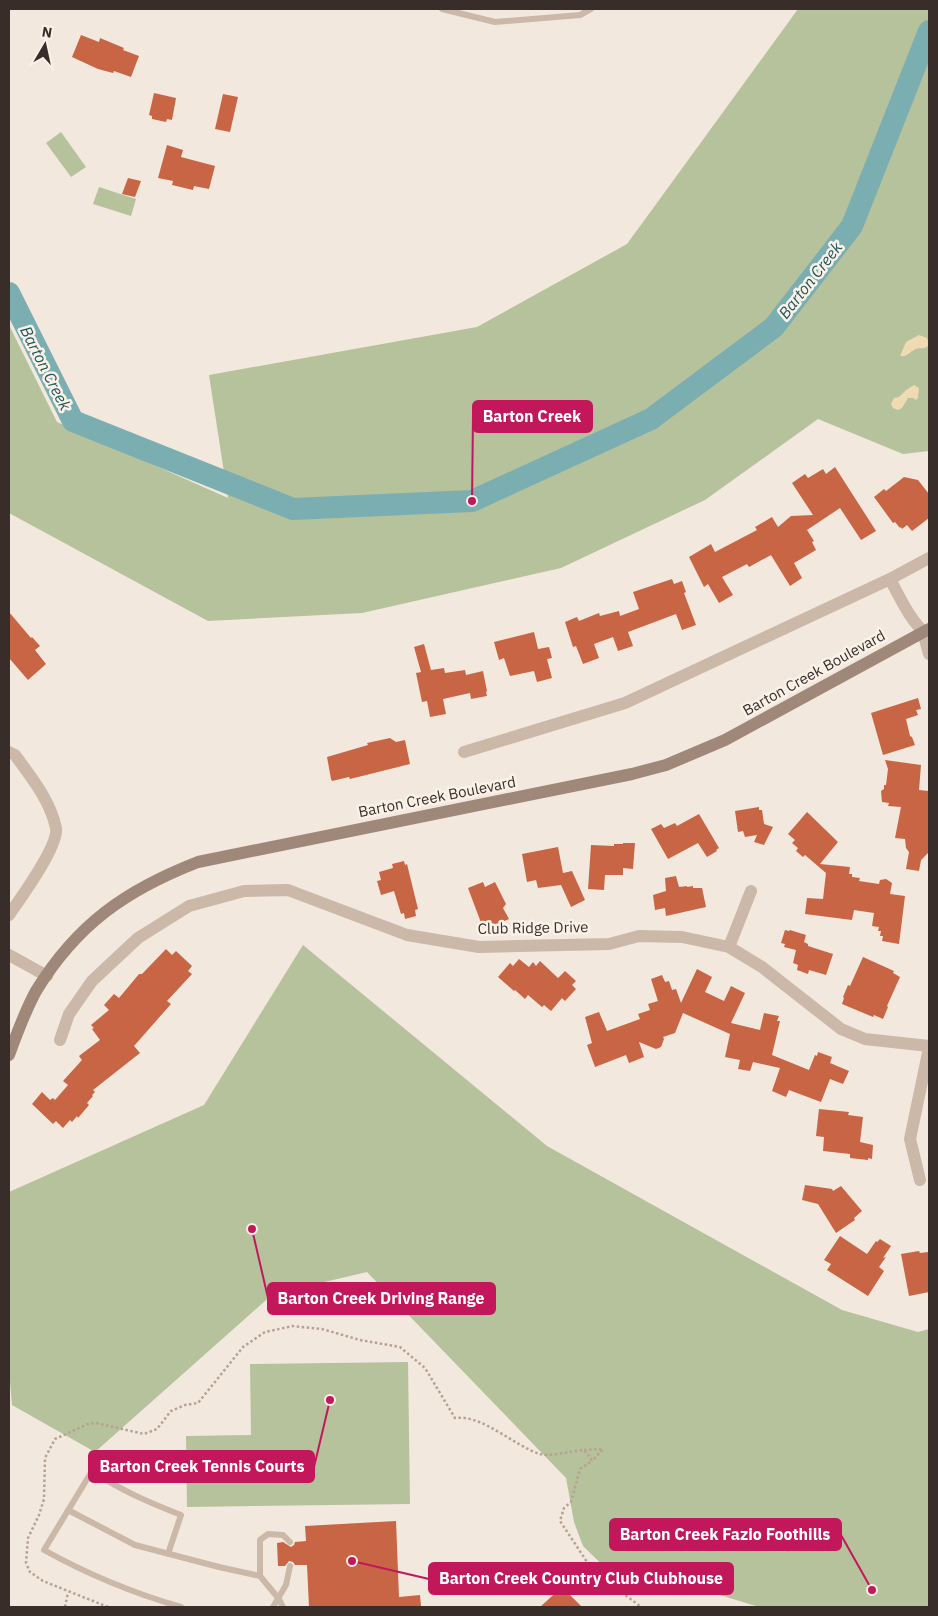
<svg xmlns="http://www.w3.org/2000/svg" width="938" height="1616" viewBox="0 0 938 1616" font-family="'IBM Plex Sans',sans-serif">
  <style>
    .green { fill: #b5c29c }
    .sand { fill: #efdab3 }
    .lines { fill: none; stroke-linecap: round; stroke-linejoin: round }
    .river { stroke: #7baeb1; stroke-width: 22 }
    .building { fill: #c86545 }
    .path { stroke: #b7a292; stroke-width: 2.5; stroke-dasharray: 2.5 2.5; stroke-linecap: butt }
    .lane { stroke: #cbb8a8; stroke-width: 6 }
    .street { stroke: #cbb8a8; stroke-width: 12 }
    .secondary { stroke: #9f8779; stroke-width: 12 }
    .labels { text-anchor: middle; stroke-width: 5; stroke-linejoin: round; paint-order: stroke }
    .street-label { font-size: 15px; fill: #382d28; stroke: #faf2e9 }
    .water-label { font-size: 16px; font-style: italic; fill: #1d565a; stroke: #faf2e9 }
    .leader { fill: none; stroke: #c2185b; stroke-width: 2 }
    .callout-dot { fill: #c2185b; stroke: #faf2e9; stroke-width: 2 }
    .callout { fill: #c2185b; stroke: #c2185b; stroke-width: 2 }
    .callout-label { font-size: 16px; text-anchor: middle; font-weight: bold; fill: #fff }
  </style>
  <rect width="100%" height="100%" fill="#f3e8dd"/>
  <!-- green -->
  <path class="green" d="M798,9H929V451L903,454L818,419L705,500L561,568L362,613L208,621L9,513V325L57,422L228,498L209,375L477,327L627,244Z
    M61,132L86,167L71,177L46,143Z
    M99,187L136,199L131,216L93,204Z
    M303,945L547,1146L842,1310L918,1332L929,1329V1607H759L720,1595L621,1583L583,1546L574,1522L566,1478L367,1272L273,1294L95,1452L12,1405L9,1369V1192L204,1105Z
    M408,1362L410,1504L187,1507L186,1436L251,1435L250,1364Z"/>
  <!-- sand -->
  <path class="sand" d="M919,335L927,338L929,345C924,350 922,347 916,349C909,352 908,357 900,356L906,342Z
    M914,385L919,388L918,398L916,400L913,398H908L902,408L898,410L893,408L891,404L894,398L899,397L906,390Z"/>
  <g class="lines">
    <!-- river -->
    <path class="river" d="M9,293L73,421L293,509L472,501L651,419L774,327L852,226L929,31"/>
  </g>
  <!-- building -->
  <path class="building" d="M81,35L99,42L100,38L124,48L123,50L139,56L131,77L114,71L113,73L98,69L72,57Z
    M154,93L176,98L172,120L167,119L166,122L152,119V116L149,115Z
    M223,94L238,97L230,132L215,129Z
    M167,145L183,150L181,157L215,166L209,189L194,186L193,190L172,185L173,181L158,178Z
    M128,178L141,181L135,197L122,194Z
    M835,467L876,531L861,540L840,508L807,530L814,541L812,542L816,550L794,563L802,578L790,586L771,555L749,567L747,564L722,577L733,595L719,603L708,584L704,587L689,557L711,544L715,552L757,530L755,527L772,517L778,527L791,516L813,515L792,483L805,474L808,478L823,469L826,474Z
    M904,477L918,480L929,494V518L912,531L907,525L902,529L901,527L900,528L895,522L893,523L874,497L884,489L886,491Z
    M672,579L674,584L682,581L686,592L684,593L696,625L682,630L676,614L628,632L633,646L618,651L613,637L594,644L599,658L583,664L576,646L573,647L565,622L577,617L579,621L599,613L600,616L619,611L620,616L639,609L633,592Z
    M9,612L31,638L32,637L40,646L35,650L46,664L28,680L9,658Z
    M534,632L538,649L549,647L552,658L547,659L552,678L537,682L534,671L510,676L504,658L499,660L494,642Z
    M424,644L431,670L444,668L445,673L465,670L466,675L483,671L487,691L486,692L487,696L471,699L470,693L443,699L446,714L430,717L427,701L422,702L416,673L421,672L414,647Z
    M918,698L921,709L916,710L918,715L906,719L910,736L912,737L915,745L883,755L871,713Z
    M390,738L396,742L405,740L410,764L350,779L349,777L332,781L331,779L327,757L368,745L367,743Z
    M885,760L921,765L919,790L929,791V847L928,853L921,860L919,871L906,869L909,852L906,848L905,839L895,838L901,807L888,806L889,803L882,802L881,791L884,789V785H886L888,769Z
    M759,807V810H762L764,824L773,827L764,845L754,842L757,835L745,837L743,831L738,832L735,811Z
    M807,812L838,842L820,864L850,867L849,874H852V877L860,878L859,881L879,884L880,880L886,879L892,883L890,894L905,896L899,944L882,941L883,936H880L881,931H878L879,927L872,926L874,913L854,910L852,920L805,914L807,898L823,899L826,873L805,855L803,857L796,851L798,848L792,843L795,840L788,834Z
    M699,814L719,848L716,850L717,851L707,857L698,843L668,859L651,829L661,824L664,828L675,823L677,826Z
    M623,843H635L633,869L623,868V875H605L604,890L588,889L591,845L614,846V844H623Z
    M558,847L563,873L572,871L585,900L571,907L561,885L538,888L536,880L527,882L522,854Z
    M404,861L405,865L407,864L418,909L415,910L416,916L405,919L404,913L401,914L394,891L381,895L377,881L381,880L379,872L393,868L392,864Z
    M676,876L679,887L687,886V887L693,886V888H702L706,907L666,916L665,908L655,910L653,895L666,891L665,878Z
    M483,882L485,887L495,882L506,904L503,908L509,919L493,926L492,924L483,928L468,888Z
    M785,930L789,931L790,930L806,935L804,942L808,944V946L833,954L826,975L809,970L808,974L797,970L798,965L793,963L796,950L784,947L785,944L781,943Z
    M166,949L172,955L176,951L192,966L188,971L192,974L167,1001L171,1004L134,1046L140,1053L93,1090L95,1092L92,1095L93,1096L87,1103L89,1105L78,1118L77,1116L72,1122L70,1120L63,1128L56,1121L53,1124L32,1104L42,1092L50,1100L53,1098L55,1100L68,1085L63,1081L82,1060L79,1056L100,1040L92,1029L94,1028L91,1025L109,1010L104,1005L114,994L119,998L139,974H142Z
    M863,957L894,971L893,973L900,977L887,1006L888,1007L883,1019L874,1015L873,1017L842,1004L844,998L843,997L848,985L850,986Z
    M519,959L529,967L533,962L536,966L540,961L558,978L565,971L576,981L572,985L576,989L565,1001L562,998L551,1011L544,1005L542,1007L528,995L525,999L515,990L514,991L498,977L510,963L513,966Z
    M697,969L712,977L705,992L724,1001L731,986L745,993L731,1023L760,1030L764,1013L779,1016L777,1021H780L772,1055L809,1070L815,1055L817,1056L818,1052L832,1057L830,1063L849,1071L843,1084L830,1079L821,1102L789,1090L786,1097L772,1091L780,1068L753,1062L750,1071L738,1069L740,1060L725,1057L730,1034L683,1013L675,1033L663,1037L664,1039L661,1047L656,1049L639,1042L644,1057L629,1063L626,1055L595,1067L587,1045L592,1043L585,1017L599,1012L607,1031L640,1019L638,1014L650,1010L648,1004L658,1001L651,979L662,975L665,982L669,981L672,990L676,989L681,1003Z
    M819,1109L849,1112L848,1115L863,1117L860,1142L873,1145L872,1159L868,1158V1160L850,1158V1154L823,1151L824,1137L816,1136Z
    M805,1185L832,1189L833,1191L841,1186L862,1211L854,1218L855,1220L836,1233L818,1204L802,1200Z
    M840,1236L867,1254L876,1241L877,1242L880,1239L891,1246L883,1258L886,1257L879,1267L884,1271L868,1296L827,1270L831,1264L824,1260Z
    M919,1251L920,1253L928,1252L929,1292L909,1296L901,1254Z
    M396,1521L399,1597L420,1595L421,1606L402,1607H309L307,1565H295L293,1562L289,1561L285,1566H278L277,1543L283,1542L291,1547L294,1545L295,1542L306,1541L305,1526Z
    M562,1587L582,1607H540Z"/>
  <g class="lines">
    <!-- path -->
    <path class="path" d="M584,1450L603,1449L592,1461
      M65,1607L68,1592
      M108,1607L43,1581L30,1572L26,1563L28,1538L39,1515L44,1499L45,1458L55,1439L88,1424L96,1423L144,1434L157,1429L171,1411L185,1405L198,1403L243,1347L265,1332L293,1326L322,1329L360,1340L400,1347L425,1368L455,1418C482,1414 514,1446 540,1454C550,1457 572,1451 583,1450L588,1454L592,1461L580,1469L571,1502L564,1508L560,1521L593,1571L641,1607"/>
    <!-- lane -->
    <path class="lane" d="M442,9L495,22L580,15L591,9
      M68,1510L135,1545L219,1567L260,1576L279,1599L283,1607
      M168,1554L181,1515C148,1502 122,1491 92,1471L44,1550C87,1574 133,1593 181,1607
      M260,1576V1540L268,1534L283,1535L290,1542
      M273,1607L286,1585L290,1566"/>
    <!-- street -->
    <path class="street" d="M890,579C901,600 911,622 929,637
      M923,632L929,654
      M9,752L15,755C31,777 50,800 56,828C59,846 20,899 9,915
      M464,752L625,703L890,579L929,558
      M729,947L751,891
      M9,955L47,976
      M60,1040L69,1014L92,981L138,938L189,906L244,891L288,890L407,935L479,947L609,944L639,936L682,937L729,947L762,967L841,1029L865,1039L929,1046
      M920,1180L910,1139L929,1048"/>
    <!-- secondary -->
    <path class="secondary" d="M9,1055C17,1033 25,1011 36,991C77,924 126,890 198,862L632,774L666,765L725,740L929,629"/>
  </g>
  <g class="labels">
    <!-- street labels -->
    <g class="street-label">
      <text transform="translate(814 673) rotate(-29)" y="5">Barton Creek Boulevard</text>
      <text transform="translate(437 797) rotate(-11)" y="5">Barton Creek Boulevard</text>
      <text transform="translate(533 928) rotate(-1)" y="5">Club Ridge Drive</text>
    </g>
    <!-- water labels -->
    <g class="water-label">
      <text transform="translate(810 280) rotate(-52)" y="6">Barton Creek</text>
      <text transform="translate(46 368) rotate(63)" y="6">Barton Creek</text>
    </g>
  </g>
  <!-- callouts -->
  <path class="leader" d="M472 501L473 416M252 1229L268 1298M330 1400L314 1467M872 1590L841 1535M352 1561L429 1579"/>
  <g class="callout-dot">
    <circle cx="472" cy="501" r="5"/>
    <circle cx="252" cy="1229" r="5"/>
    <circle cx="330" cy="1400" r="5"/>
    <circle cx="872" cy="1590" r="5"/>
    <circle cx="352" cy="1561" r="5"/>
  </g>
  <g class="callout">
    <rect x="473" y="401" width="119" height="31" rx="5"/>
    <rect x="268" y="1283" width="227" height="31" rx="5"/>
    <rect x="89" y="1451" width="225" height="31" rx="5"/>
    <rect x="610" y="1519" width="231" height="31" rx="5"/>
    <rect x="429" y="1563" width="304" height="31" rx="5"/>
  </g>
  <g class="callout-label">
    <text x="532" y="422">Barton Creek</text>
    <text x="381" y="1304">Barton Creek Driving Range</text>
    <text x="202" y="1472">Barton Creek Tennis Courts</text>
    <text x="725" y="1540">Barton Creek Fazio Foothills</text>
    <text x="581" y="1584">Barton Creek Country Club Clubhouse</text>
  </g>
  <!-- border -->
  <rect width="938" height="1616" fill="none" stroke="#382d28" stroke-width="20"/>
  <!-- north arrow -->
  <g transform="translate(45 45) rotate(9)" stroke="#faf2e9" stroke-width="4" paint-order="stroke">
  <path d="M0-4L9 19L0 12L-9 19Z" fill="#382d28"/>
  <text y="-8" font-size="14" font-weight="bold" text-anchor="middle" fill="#382d28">N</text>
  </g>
</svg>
